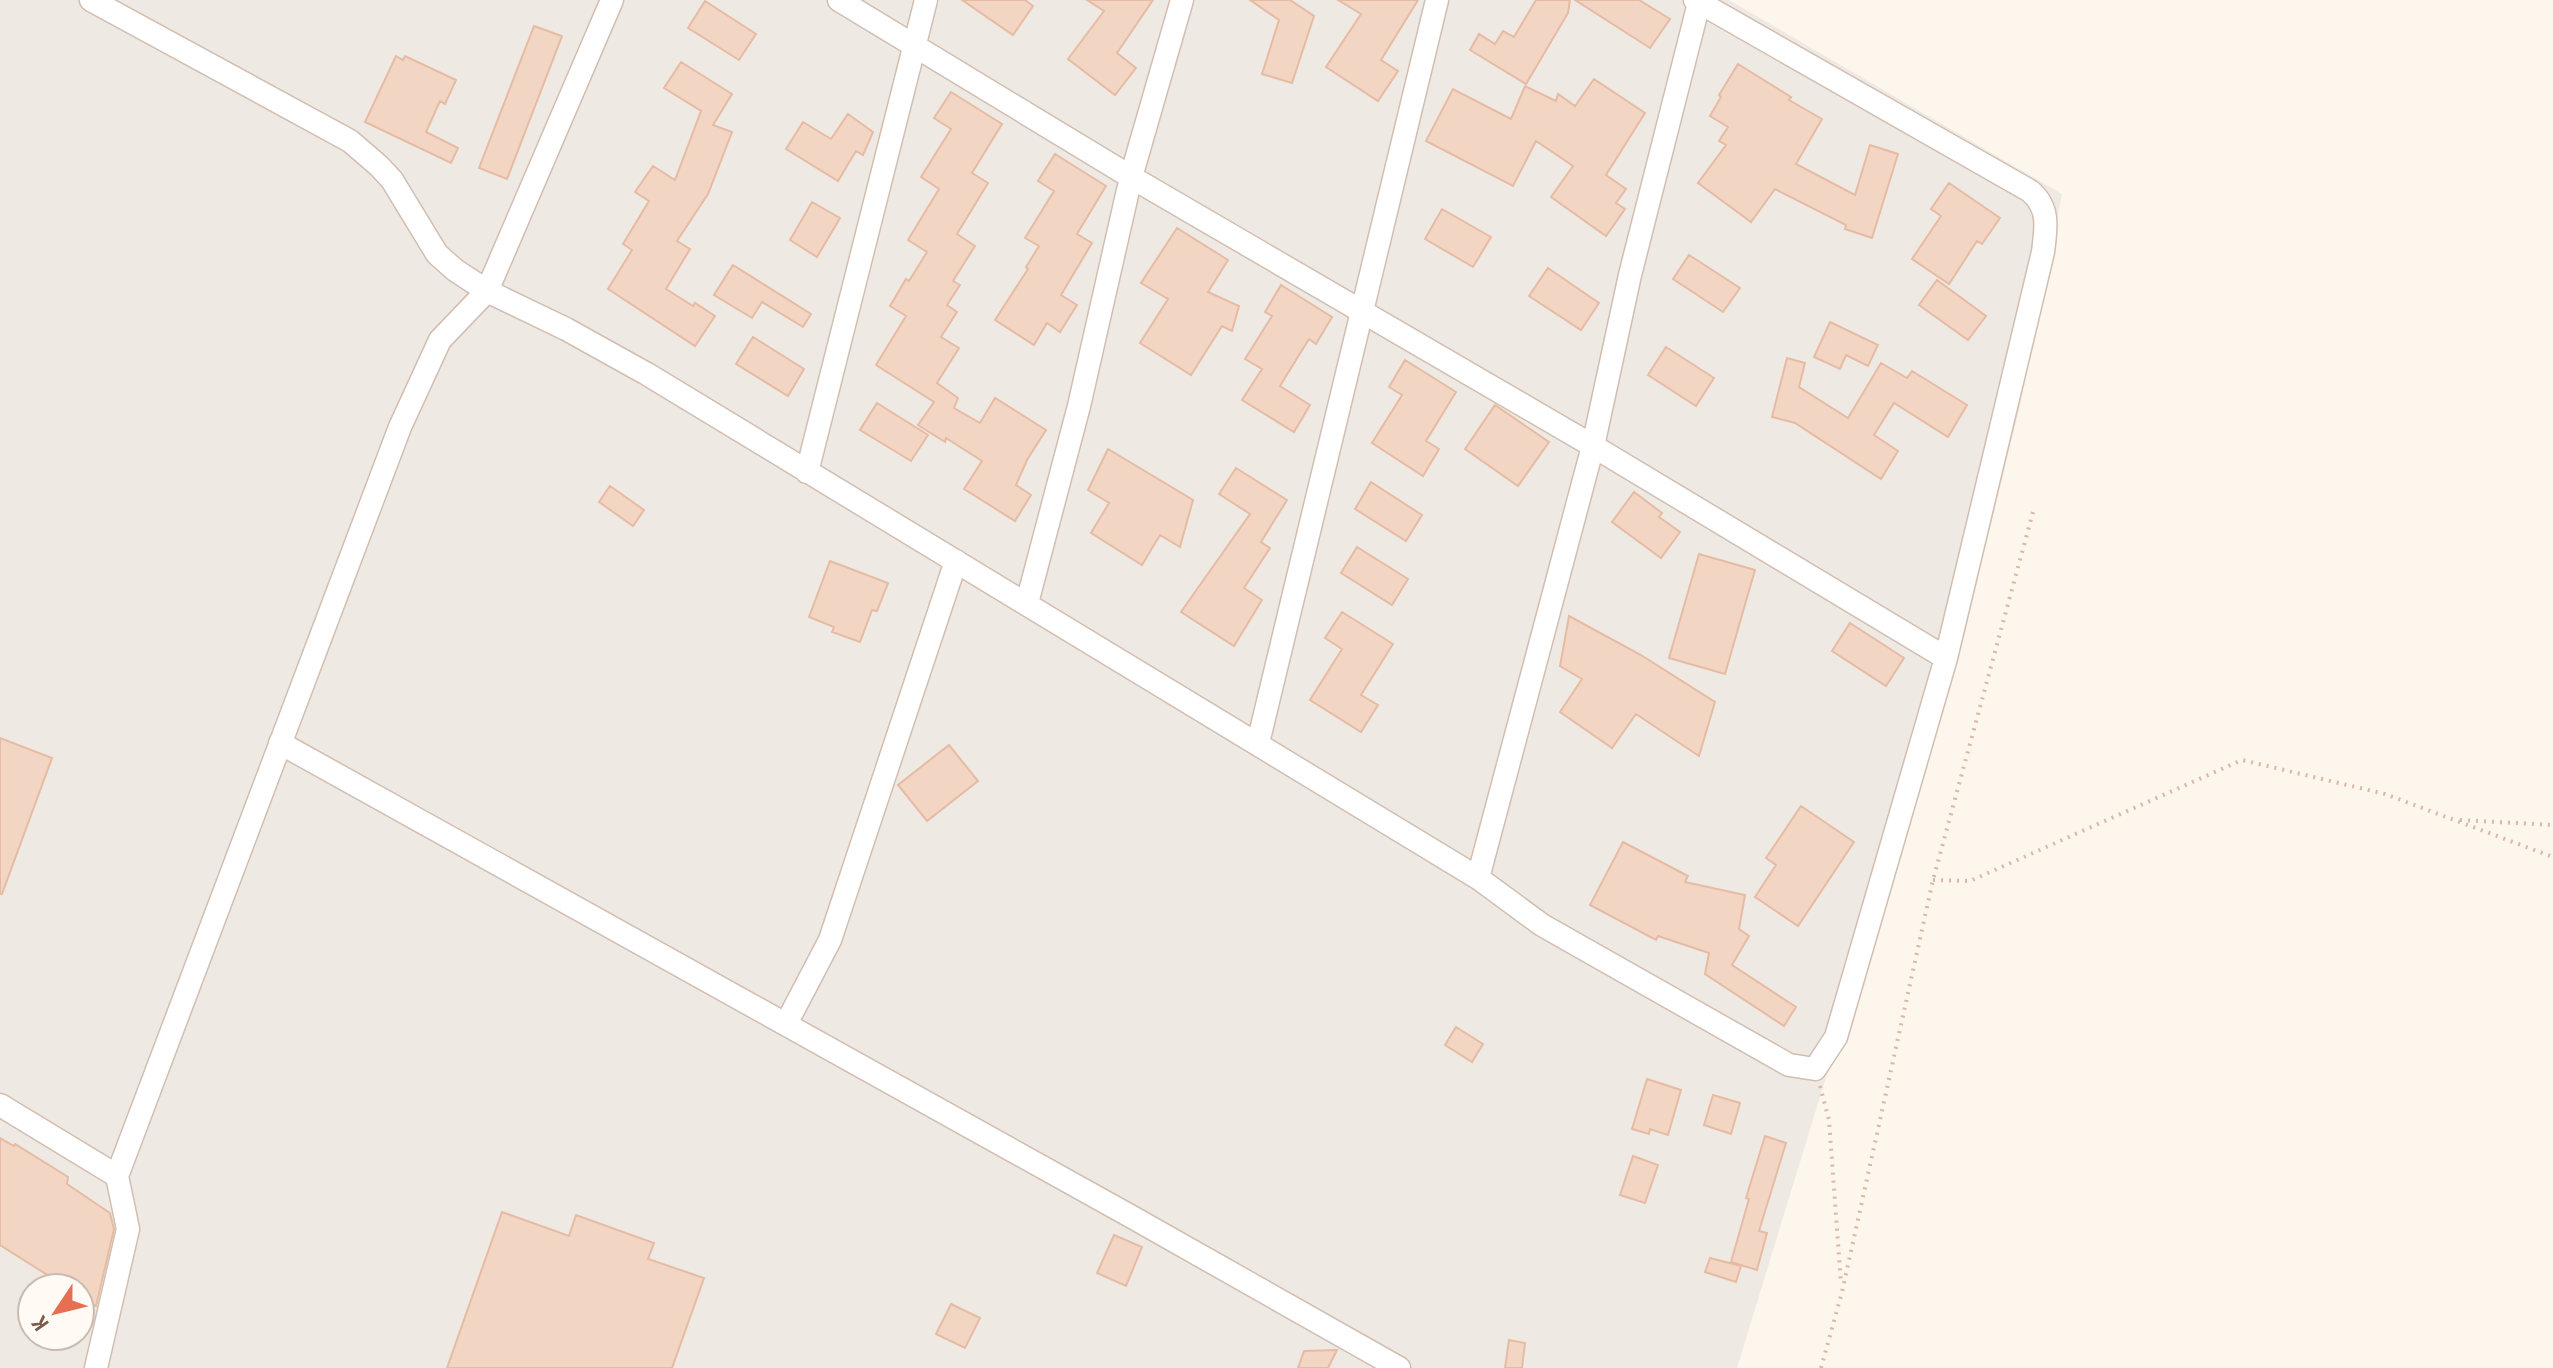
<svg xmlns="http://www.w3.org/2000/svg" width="2553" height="1368" viewBox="0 0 2553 1368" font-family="'PT Sans Narrow',sans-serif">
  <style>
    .industrial { fill: #efe9e4; fill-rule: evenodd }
    .building { fill: #f3d5c3; stroke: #e6bba3; stroke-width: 2 }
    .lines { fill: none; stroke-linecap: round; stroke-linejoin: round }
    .street-casing { stroke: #d1beb0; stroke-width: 25 }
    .path { stroke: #d9b8a5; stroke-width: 4; stroke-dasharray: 2 6; stroke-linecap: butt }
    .street { stroke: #fff; stroke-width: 22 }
  </style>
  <rect width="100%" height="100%" fill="#fdf6ec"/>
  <!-- industrial -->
  <path class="industrial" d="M0,0H1729L2062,194L2019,410L1973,597L1737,1368H0ZM32,1288H80V1336H32Z"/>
  <!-- building -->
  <path class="building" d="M962,0H1025L1033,6L1013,35Z
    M1087,0H1153L1117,53L1136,68L1115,95L1068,59L1104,11Z
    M1250,0H1290L1314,16L1292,83L1262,74L1279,20Z
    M1338,0H1418L1381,60L1398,71L1378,101L1326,67L1361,14Z
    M1536,0H1570L1568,13L1526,84L1470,50L1479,34L1495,44L1503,31L1514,37Z
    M1575,0H1639L1670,19L1650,48Z
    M705,1L756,34L739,60L688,28Z
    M534,26L562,36L507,179L479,168Z
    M396,56L403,60L405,56L456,80L445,104L440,101L426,132L458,148L451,163L365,122Z
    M681,62L732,94L713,125L732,132L708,194L677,241L690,249L666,289L693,306L695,303L715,316L695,346L608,289L632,250L623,244L649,201L635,192L653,166L675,180L701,111L664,88Z
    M1738,64L1791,97L1789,100L1822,119L1796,164L1855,195L1870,145L1898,154L1872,238L1845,229L1846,225L1775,189L1751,222L1698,183L1726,145L1719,141L1728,127L1710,116L1721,97L1719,95Z
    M1594,79L1645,113L1606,175L1626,189L1616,203L1625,209L1606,236L1551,197L1573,166L1536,141L1513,186L1426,141L1453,89L1511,119L1525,86L1556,101L1558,94L1575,106Z
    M951,92L1002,124L972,173L988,183L957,234L975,246L953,281L960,285L947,305L957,312L941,337L959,348L937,383L958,398L954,408L980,423L995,398L1046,430L1027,460L1016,485L1031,495L1015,521L964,489L982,461L946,438L945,442L918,425L934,402L876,365L906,316L890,306L906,279L909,281L927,252L908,240L939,189L921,177L951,129L934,118Z
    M848,114L873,132L863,155L856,151L838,181L786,149L803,122L831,139Z
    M1055,154L1106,186L1077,234L1092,243L1061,295L1077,305L1060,332L1047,323L1034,345L995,320L1028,269L1026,267L1039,246L1025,238L1054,191L1038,181Z
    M1949,183L2000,218L1982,244L1977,241L1949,284L1912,259L1941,216L1931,209Z
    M812,202L840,218L817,257L790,240Z
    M1442,209L1491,237L1473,267L1425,239Z
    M1177,228L1228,260L1208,292L1239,306L1232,331L1222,326L1191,375L1140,343L1168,299L1141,283Z
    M1689,255L1740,288L1723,312L1673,279Z
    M733,265L811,314L803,327L762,302L752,318L714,295Z
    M1548,268L1599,303L1581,330L1529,296Z
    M1937,280L1986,316L1968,340L1919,305Z
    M1281,285L1332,317L1316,344L1309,339L1280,386L1310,405L1294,432L1242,400L1262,369L1245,359L1272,316L1265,312Z
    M1830,322L1878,345L1868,366L1846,355L1840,369L1814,357Z
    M753,337L804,369L788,396L736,364Z
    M1666,347L1714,378L1696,406L1648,375Z
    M1787,358L1805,363L1799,387L1848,418L1881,363L1907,378L1912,371L1967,405L1948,437L1894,403L1874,435L1898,451L1881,479L1795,423L1772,417Z
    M1405,360L1456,392L1426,441L1439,449L1423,476L1372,443L1402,395L1389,387Z
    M877,403L928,435L911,461L860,430Z
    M1495,405L1549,442L1518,486L1465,449Z
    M1108,449L1193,500L1180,547L1160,535L1142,565L1091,533L1109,503L1088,490Z
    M1236,468L1287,500L1261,542L1270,548L1244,588L1262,600L1234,646L1181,612L1250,514L1219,494Z
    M1371,482L1422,515L1406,541L1355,509Z
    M610,486L644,510L633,526L599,502Z
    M1634,492L1662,513L1659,517L1680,532L1661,558L1612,522Z
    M1357,547L1408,579L1392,605L1341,573Z
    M1699,554L1755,570L1725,674L1669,658Z
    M830,561L888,583L877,611L872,610L860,642L832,632L834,627L809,617Z
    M1342,612L1393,644L1361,695L1378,705L1361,732L1310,700L1342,649L1325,638Z
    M1569,616L1641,655L1715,702L1699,756L1636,714L1612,748L1560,712L1582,679L1560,666Z
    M1850,623L1904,658L1886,686L1832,651Z
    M0,738L52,758L2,894H0Z
    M949,745L978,781L927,821L898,785Z
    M1801,806L1854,842L1798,926L1755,897L1776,865L1766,858Z
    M1623,842L1688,876L1685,882L1745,895L1739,929L1749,936L1732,965L1796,1007L1784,1026L1705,974L1709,953L1658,936L1656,940L1590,905Z
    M1456,1027L1483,1044L1472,1062L1445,1045Z
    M1647,1079L1681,1090L1668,1135L1650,1129L1649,1134L1632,1129Z
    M1713,1095L1740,1103L1731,1134L1704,1125Z
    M1765,1136L1786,1143L1759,1231L1767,1233L1757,1270L1731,1262L1749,1199L1746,1198Z
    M0,1138L14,1146L15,1144L68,1177L67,1184L110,1213L114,1229L96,1306L80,1296V1288H68L0,1245Z
    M1633,1156L1658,1165L1645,1203L1620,1195Z
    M502,1212L569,1236L576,1215L654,1243L648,1259L704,1278L672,1368H447Z
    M1114,1235L1142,1247L1126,1286L1097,1273Z
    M1710,1258L1741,1266L1736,1282L1705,1272Z
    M951,1304L980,1318L965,1348L936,1334Z
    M1509,1340L1525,1343L1522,1368H1505Z
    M1337,1350L1328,1368H1298L1304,1351Z"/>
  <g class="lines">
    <defs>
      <path id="street" d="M91,0L350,141L379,166L392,180L437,254L455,270L487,291L566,329L647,374L1478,878L1542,925L1789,1065L1815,1069L1836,1037L1946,658L2043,252C2046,228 2050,208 2030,191L1695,0
        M839,0L1131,177L1593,446L1946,658
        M807,472L926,0
        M1027,603L1079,406L1131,177L1182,0
        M280,743L1132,1217L1399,1368
        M1258,743L1437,0
        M1478,878L1593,446L1630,275L1699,3
        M786,1024L830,940L956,561
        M0,1105L117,1176L400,427L440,340L487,291L612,0
        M96,1368L128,1229L117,1176"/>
    </defs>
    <!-- street casing -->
    <use href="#street" class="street-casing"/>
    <!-- path -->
    <path class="path" d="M2460,820L2553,825
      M1933,880L1970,881L2242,760L2385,794L2553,857
      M1820,1086L1829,1120L1841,1284
      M1821,1368L1842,1292L1933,880L2033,512"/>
    <!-- street -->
    <use href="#street" class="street"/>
  </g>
  <!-- north arrow -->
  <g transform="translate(56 1312) rotate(235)"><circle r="38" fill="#fffaf3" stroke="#cabbb1" stroke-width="2"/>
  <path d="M0-6L14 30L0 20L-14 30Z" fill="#e76f51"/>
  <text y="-12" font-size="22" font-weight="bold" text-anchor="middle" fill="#7a5c4d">K</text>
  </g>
</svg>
